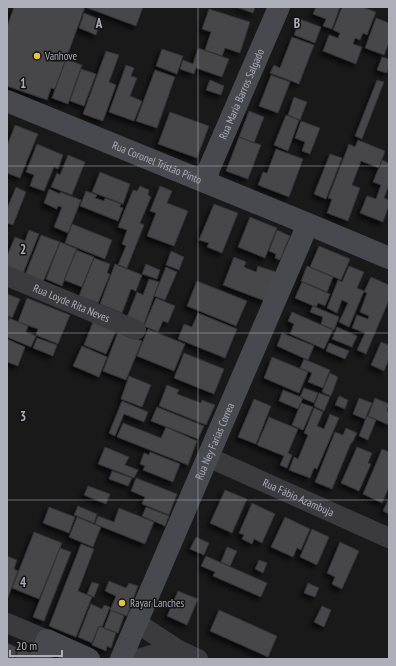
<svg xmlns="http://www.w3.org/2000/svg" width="396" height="666" viewBox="0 0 396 666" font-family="'PT Sans Narrow',sans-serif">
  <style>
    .building { fill: #46464a; stroke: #333336; filter: url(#shadow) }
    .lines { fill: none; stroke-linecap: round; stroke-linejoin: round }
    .street { stroke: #3a3a3f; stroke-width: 20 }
    .secondary { stroke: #48494f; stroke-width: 22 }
    .grid { fill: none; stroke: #acaeb9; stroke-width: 1; stroke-opacity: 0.55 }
    .poi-dot { fill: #e3c448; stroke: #141415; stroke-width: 1.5 }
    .labels { text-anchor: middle; stroke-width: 3; stroke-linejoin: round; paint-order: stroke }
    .poi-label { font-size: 11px; fill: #acaeb9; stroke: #141415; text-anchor: start }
    .street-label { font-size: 11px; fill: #acaeb9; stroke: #141415 }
    .grid-label { font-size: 13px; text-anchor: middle; font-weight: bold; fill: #acaeb9; stroke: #141415; stroke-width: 3; stroke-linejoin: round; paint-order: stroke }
  </style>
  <defs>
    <filter id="shadow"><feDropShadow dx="-3.5" dy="3.5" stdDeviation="2" flood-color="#0009"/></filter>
  </defs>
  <rect width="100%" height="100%" fill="#19191a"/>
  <!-- building -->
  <path class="building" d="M14,7H85L55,89L51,88L47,100L7,86V27Z
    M85,7H143L136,26Z
    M236,7H255L253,13Z
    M316,7H340L332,29L323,26L326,19L313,14Z
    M342,7H362L376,12L367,35L363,33L360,40L355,38L353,44L362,47L356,64L323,51L329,35L338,38L340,33L333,30Z
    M209,9L250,22L240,53L225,48L222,56L205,50L211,32L202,29Z
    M84,13L101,20L96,35L79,28Z
    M376,18L389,23V43L384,55L365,48Z
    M300,19L321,27L315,43L294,35Z
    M292,37L314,45L299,84L270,73L274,65L280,68Z
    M198,48L229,59L222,77L196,68L194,74L180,69L183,60L193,64Z
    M162,49L183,56L177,74L156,66Z
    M106,51L119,55L109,82L116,85L103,121L83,114Z
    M382,57L389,59V67L387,73L377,70Z
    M66,59L82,65L68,104L52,98Z
    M126,65L134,68L131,76L137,78L130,96L142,101L134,121L109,112Z
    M81,69L96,74L84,106L70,101Z
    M155,70L175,77L157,128L136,121Z
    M271,75L290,82L278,113L259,106Z
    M210,80L224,86L221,95L206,90Z
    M377,80L384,82L362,139L355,136Z
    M294,97L307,102L300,120L288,115Z
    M249,111L264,117L254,143L239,137Z
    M170,112L209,126L197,158L158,144Z
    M286,115L299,120L288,151L274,145Z
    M301,121L320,128L310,154L302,151L305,142L295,138Z
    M15,125L38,134L20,178L7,173V146Z
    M239,137L261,145L248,179L226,171Z
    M358,140L385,151L379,168L361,161L352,185L360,188L348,221L327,213L332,199L328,198L349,144L355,147Z
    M37,144L63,155L58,169L54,167L44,191L30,186L34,175L26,172Z
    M276,149L303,159L289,197L258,185L263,172L267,173Z
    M330,154L342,158L326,199L314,194Z
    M68,155L85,162L72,195L51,187L57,173L60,175Z
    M382,160L389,163V185L384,198L389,200V205L383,222L360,213L367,196L376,199L381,185L373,182Z
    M100,172L130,184L123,204L92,192Z
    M140,186L149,190L148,195L151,197L140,223L144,225L127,268L118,265L126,246L122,244L127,230L118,227L133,190L137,191Z
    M160,186L172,191L167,203L188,211L174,246L147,236L156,213L150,211Z
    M16,187L26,192L13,225L7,223V209Z
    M49,189L60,194V192L81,200L68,233L54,227L62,207L58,206L57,209L44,203Z
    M86,191L97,195L95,198L104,201L105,198L121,204L120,207L123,208L118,221L80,206Z
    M214,204L238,213L222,253L207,247L209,243L199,240Z
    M250,217L277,228L265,258L238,247Z
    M72,224L112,240L105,259L65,243Z
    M29,230L39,234L22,276L7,270V256L15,237L25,241Z
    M277,230L290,236L280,260L275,258L276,254L269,251Z
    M41,235L60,242L43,282L25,275Z
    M60,242L77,249L62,286L46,279Z
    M319,246L350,259L341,280L310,267Z
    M76,250L94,257L82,287L64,280Z
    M171,251L184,257L179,270L166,265Z
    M234,257L246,262L244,267L256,272L258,266L276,272L265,301L223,285Z
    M94,258L110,264L107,273L110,274L98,303L79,296Z
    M115,264L142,275L136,291L131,289L122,313L100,304Z
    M146,264L160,270L157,279L142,274Z
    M307,266L333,277L327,292L301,281Z
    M349,266L364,272L357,288L364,291L349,327L339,322L348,303L342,300L337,313L327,308L338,280L342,282Z
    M166,267L177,272L165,300L154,296Z
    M371,277L389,285V300L366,354L357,350L365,333L352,328L357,315L368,319L369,316L360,312L367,293L364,292Z
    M149,279L159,282L144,324L127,317L137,292L143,295Z
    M197,281L247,301L236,326L187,306Z
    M302,282L330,294L325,306L318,303L316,307L295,298Z
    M7,294L20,299L12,318L9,316L7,321Z
    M27,298L70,315L58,344L36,335L38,329L18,322Z
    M156,298L175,306L168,323L163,321L158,332L144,326Z
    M313,306L339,317L334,330L321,324L323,317L310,312Z
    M292,312L333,330L324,349L290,334L294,324L288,321Z
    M198,313L237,329L225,358L178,339L184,324L192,327Z
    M9,318L28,326L26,332L36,336L31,347L7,337V324Z
    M93,322L116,331L106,354L84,345Z
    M337,327L357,336L352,347L332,339Z
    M148,329L185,344L174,371L137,356Z
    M118,332L142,341L126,380L103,371Z
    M282,333L314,346L308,360L277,346Z
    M37,338L57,345L53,356L33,348Z
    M7,339L25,347L18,366L7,362Z
    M381,342L389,345V359L384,371L371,365Z
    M329,343L349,351L345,359L326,351Z
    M82,346L107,357L99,377L73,366Z
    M184,353L224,369L214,394L174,378Z
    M272,357L308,372L299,393L264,378Z
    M304,359L330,370L323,388L308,382L312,373L300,368Z
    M330,373L338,377L331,396L322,392Z
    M129,376L151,385L142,407L121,399Z
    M167,385L179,390L177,394L201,403L202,400L215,405L206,425L159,406Z
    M304,388L318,393L314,403L300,397Z
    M283,390L303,398L298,409L279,401Z
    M319,393L330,397L324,411L314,406Z
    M339,396L348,400L345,409L335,405Z
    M359,398L372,403L365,419L353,414Z
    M375,398L389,404L387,411L389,412V425L368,416Z
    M254,399L271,406L256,444L238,437Z
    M122,401L148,412L144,422L124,414L115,436L109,433Z
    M301,403L313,407L303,430L292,425Z
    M157,407L204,426L198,439L151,421Z
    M314,408L323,412L317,426L324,429L330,414L339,418L317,469L314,468L310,478L289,470L294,457L298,459L308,435L304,433Z
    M367,416L376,420L368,440L359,436Z
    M269,417L298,429L288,453L292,455L287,468L280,465L284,456L257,445Z
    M123,423L161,438L166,427L197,441L188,465L117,437Z
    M346,428L357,433L352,443H351L332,489L315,482L335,432L343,435Z
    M105,447L129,457L125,465L138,470L134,478L98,464Z
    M357,447L372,453L368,463L371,464L359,491L341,483Z
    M382,449L389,452V487L382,503L363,494Z
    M150,452L180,464L173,482L143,470L145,466L140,464L144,453L149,455Z
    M112,471L132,478L128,486L109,479Z
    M136,478L177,494L169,515L142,504L145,497L131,491Z
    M88,486L110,494L106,504L84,495Z
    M225,490L247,499L232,533L210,523Z
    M389,498V514L383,511Z
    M252,503L275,514L262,543L254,539L252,544L242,539L244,535L239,533Z
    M78,506L97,514L94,523L74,515Z
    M49,507L75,517L69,533L43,523Z
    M146,507L169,516L165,526L142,516Z
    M119,508L154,522L145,544L95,524L98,516L114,522Z
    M77,517L101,527L93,547L69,537Z
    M285,517L310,529L301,550L297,548L293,557L271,547Z
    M312,529L329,537L317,565L300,557Z
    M34,532L62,543L39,599L12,588Z
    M196,537L209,543L204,555L190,549Z
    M340,542L359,551L342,589L332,584L335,577L327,573Z
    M81,544L94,549L78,591L92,597L76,637L49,626Z
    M227,547L237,551L230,566L221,562Z
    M60,548L71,552L44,621L33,617Z
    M7,556L17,560L14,569L18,571L7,600Z
    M206,556L267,583L261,597L213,576L215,572L201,566Z
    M259,560L267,563L263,573L255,569Z
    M109,581L126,588L129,583L138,586L127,616L110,610L116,596L105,591Z
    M92,582L99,584L94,597L87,594Z
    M308,583L319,588L315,597L304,593Z
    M178,591L198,599L187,625L167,616Z
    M91,604L102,609L104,605L110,607L102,627L99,626L92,643L78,637Z
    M322,606L331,610L324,627L314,622Z
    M111,610L124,616L118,633L104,628Z
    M219,610L277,636L268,657L210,631Z
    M99,626L116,633L111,648L107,646L106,651L92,645Z
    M7,643L18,648L14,659H7Z
    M19,649L31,653L29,659H15Z"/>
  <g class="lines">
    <!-- street -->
    <g class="street">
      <path id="s1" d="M7,276L136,330"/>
      <path id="s2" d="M208,457L389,538"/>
      <path d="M7,623L47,640"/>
      <path d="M137,623L180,651L198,659"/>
      <path d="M138,659L161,652L180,651"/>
    </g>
    <!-- secondary -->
    <g class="secondary">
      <path id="s3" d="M7,101L308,224L389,258"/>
      <path id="s4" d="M206,182L209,169L279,7"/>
      <path d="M40,659L47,640L89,659"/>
      <path id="s5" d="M121,659L308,224"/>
    </g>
  </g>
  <!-- grid -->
  <path class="grid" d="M198,7V659M7,166H389M7,333H389M7,500H389"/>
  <!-- markers -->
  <g class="poi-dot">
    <circle cx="37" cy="56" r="4"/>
    <circle cx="122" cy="603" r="4"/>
  </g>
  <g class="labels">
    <!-- poi labels -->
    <g class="poi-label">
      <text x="45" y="60">Vanhove</text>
      <text x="130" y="607">Rayar Lanches</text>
    </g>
    <!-- street labels -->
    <g class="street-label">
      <text dy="4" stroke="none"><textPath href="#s4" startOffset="95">Rua Maria Barros Salgado</textPath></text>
      <text dy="4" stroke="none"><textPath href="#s3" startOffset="162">Rua Coronel Tristão Pinto</textPath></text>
      <text dy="4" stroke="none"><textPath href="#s1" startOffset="70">Rua Loyde Rita Neves</textPath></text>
      <text dy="4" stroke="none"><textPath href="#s5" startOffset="237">Rua Ney Farias Correa</textPath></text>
      <text dy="4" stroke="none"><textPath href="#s2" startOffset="99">Rua Fábio Azambuja</textPath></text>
    </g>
  </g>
  <g class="grid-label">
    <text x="99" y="28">A</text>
    <text x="297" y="28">B</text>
    <text x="23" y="88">1</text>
    <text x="23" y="254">2</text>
    <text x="23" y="421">3</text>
    <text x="23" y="587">4</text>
  </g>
  <!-- border -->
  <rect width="396" height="666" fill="none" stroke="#acaeb9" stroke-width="16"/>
  <!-- scale -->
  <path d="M10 650v6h52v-6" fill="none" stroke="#acaeb9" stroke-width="2"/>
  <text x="16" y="650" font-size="12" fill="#acaeb9" stroke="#141415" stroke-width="3" paint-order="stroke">20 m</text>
</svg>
